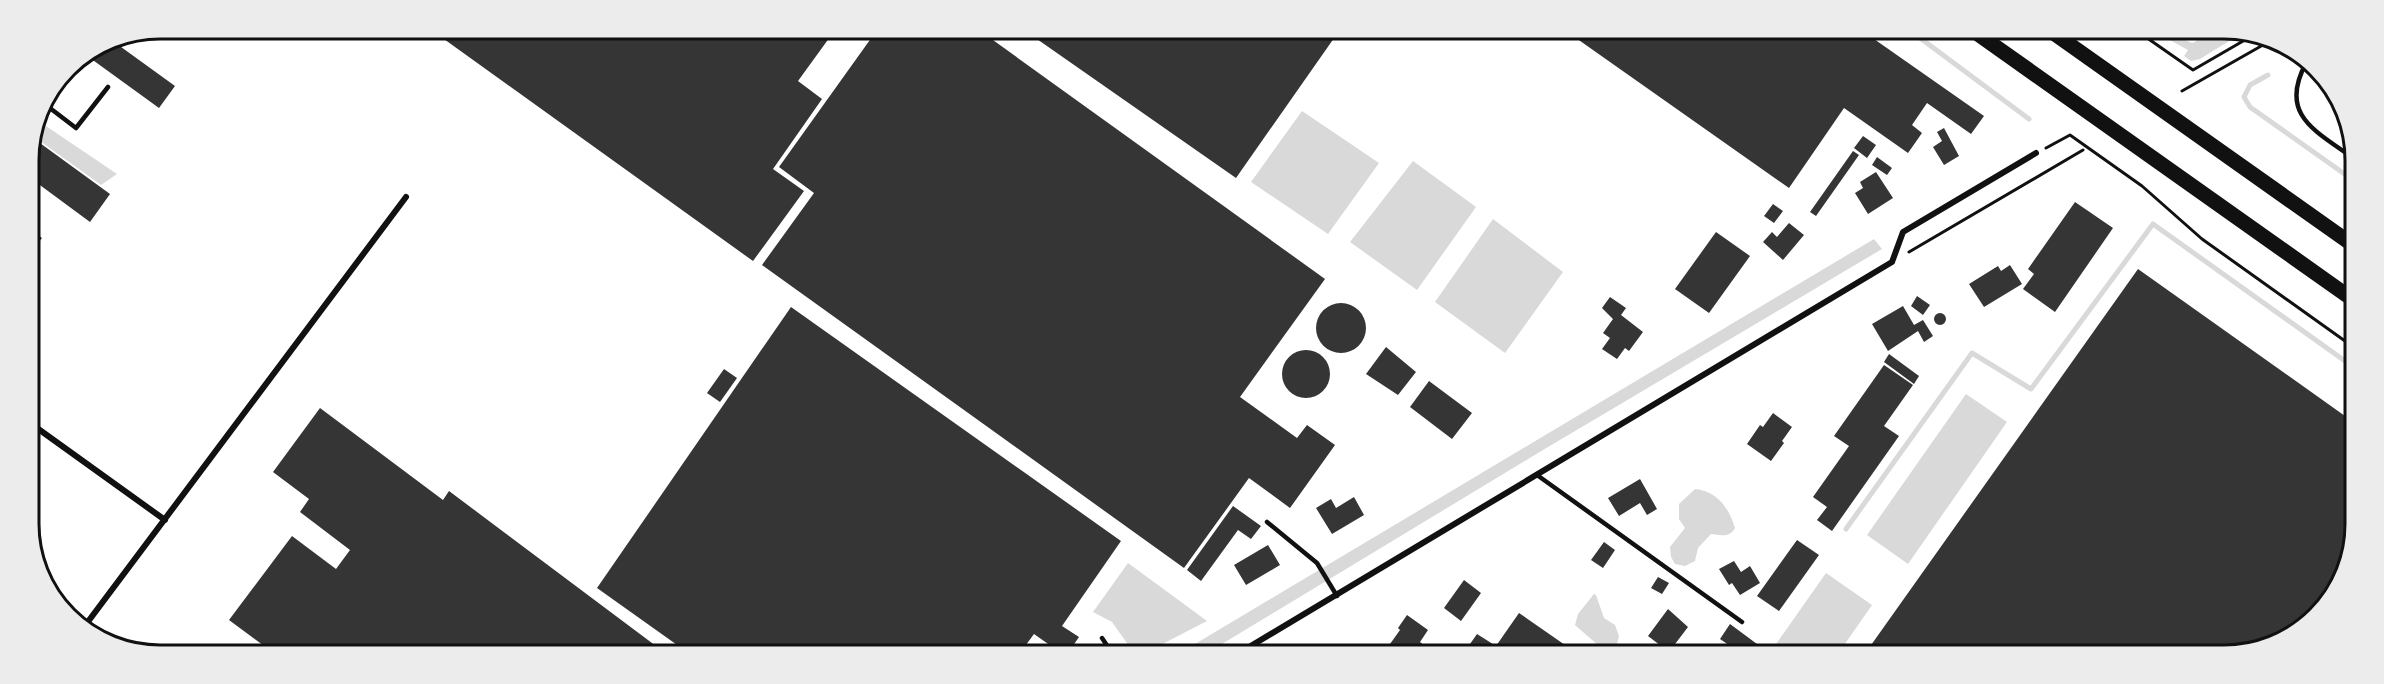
<svg xmlns="http://www.w3.org/2000/svg" width="2384" height="684" viewBox="0 0 2384 684" font-family="Roboto,sans-serif">
  <style>
    .water { fill: #d9d9d9 }
    .lines { fill: none; stroke-linecap: round; stroke-linejoin: round }
    .stream { stroke: #d9d9d9; stroke-width: 5 }
    .building { fill: #353535 }
    .path { stroke: #111; stroke-width: 3 }
    .service { stroke: #111; stroke-width: 4.5 }
    .minor { stroke: #111; stroke-width: 6 }
    .primary { stroke: #111; stroke-width: 15 }
    .rim { fill: none; stroke: #111; stroke-width: 3 }
  </style>
  <rect width="100%" height="100%" fill="#fff"/>
  <!-- water -->
  <path class="water" d="M2157,33H2170L2192,43L2195,42L2203,33H2242L2200,59L2191,61L2184,56L2188,50Z
    M1302,111L1379,163L1328,234L1251,182Z
    M37,120L117,174L101,185L33,136Z
    M1413,161L1476,207L1417,290L1350,242Z
    M1493,219L1563,272L1505,353L1435,302Z
    M1874,239L1882,249L1538,453L1207,653H1180Z
    M1966,394L2007,422L1908,564L1867,535Z
    M1695,489C1717,491 1729,508 1735,528C1730,538 1720,535 1711,534L1698,548L1695,561L1685,566L1675,564L1671,557L1670,547L1685,528L1679,519V504Z
    M1128,563L1207,621L1145,653H1134L1112,622L1093,612Z
    M1826,573L1872,605L1838,654H1769Z
    M1594,594L1596,595L1604,618L1615,625L1619,636L1617,644L1609,649L1599,646L1575,625L1578,614Z"/>
  <g class="lines">
    <!-- stream -->
    <path class="stream" d="M1912,32L2029,119
      M2268,75L2250,85L2244,97L2250,107L2353,180
      M1846,529L1972,353L2031,389L2153,224L2352,366"/>
  </g>
  <!-- building -->
  <path class="building" d="M430,29L835,30L798,81L822,99L773,169L804,191L753,261Z
    M877,30H979L1325,279L1240,397L1297,438L1307,425L1335,445L1290,508L1249,478L1184,568L762,265L814,193L779,167Z
    M1024,30L1144,31H1339L1236,178Z
    M1566,31L1864,32L1984,116L1971,134L1927,103L1912,125L1922,133L1908,153L1844,108L1789,188Z
    M110,39L175,86L159,108L90,58L94,52L92,50Z
    M1944,128L1959,156L1944,165L1933,147L1942,141L1937,132Z
    M1863,136L1876,145L1867,158L1854,148Z
    M33,138L110,194L90,222L29,177V152Z
    M1853,151L1859,155L1816,216L1810,212Z
    M1877,157L1892,168L1887,175L1872,165Z
    M1876,172L1893,198L1868,214L1855,193L1863,188L1860,182Z
    M2075,202L2113,228L2055,312L2023,289L2034,274L2028,269Z
    M1773,204L1783,211L1774,223L1764,216Z
    M1789,223L1804,235L1783,260L1763,242L1772,232L1777,237Z
    M29,228L42,238L29,255Z
    M1716,232L1750,256L1709,313L1675,289Z
    M2010,265L2022,284L1984,307L1969,284L1998,266L2001,271Z
    M2138,269L2352,421L2351,558L2310,623L2232,655H1864Z
    M1917,296L1930,305L1923,315L1911,306Z
    M1610,297L1626,308L1621,315L1643,332L1629,351L1625,348L1617,359L1602,349L1610,338L1603,333L1613,319L1602,308Z
    M1316 328a25 25 0 1 1 50 0a25 25 0 1 1-50 0Z
    M1903,306L1914,325L1923,320L1933,336L1924,342L1918,331L1888,351L1872,324Z
    M791,307L1121,541L1062,626L1079,637L1068,653H1061L1034,634L1020,653L687,652L597,588Z
    M1934 319a6 6 0 1 1 12 0a6 6 0 1 1-12 0Z
    M1386,347L1416,372L1398,395L1366,374Z
    M1282 374a24 24 0 1 1 48 0a24 24 0 1 1-48 0Z
    M1889,354L1919,376L1914,384L1884,362Z
    M1884,365L1913,385L1884,426L1899,436L1832,531L1817,520L1827,507L1813,497L1849,446L1834,436Z
    M724,369L737,378L720,402L707,393Z
    M1429,381L1472,413L1452,439L1410,407Z
    M320,408L443,500L449,491L664,652L271,651L229,620L292,536L336,569L350,550L300,512L309,499L273,472Z
    M1773,413L1792,427L1782,441L1784,443L1771,461L1747,444L1760,425L1763,427Z
    M1640,479L1657,509L1647,515L1640,503L1619,516L1608,498Z
    M1354,497L1364,515L1332,534L1316,508L1331,499L1336,508Z
    M1233,506L1261,526L1251,539L1238,530L1201,581L1187,570Z
    M1797,540L1819,555L1779,611L1757,596Z
    M1604,542L1615,550L1603,568L1591,560Z
    M1268,545L1280,565L1246,585L1234,565Z
    M1734,561L1741,572L1750,566L1760,583L1740,595L1732,583L1729,585L1719,569Z
    M1658,577L1669,583L1662,594L1651,588Z
    M1464,580L1481,593L1461,621L1444,608Z
    M1668,609L1688,627L1669,652L1648,636Z
    M1519,613L1578,654H1463L1477,634L1496,646Z
    M1407,615L1428,630L1420,642L1425,646L1419,654H1388L1385,651L1400,630L1398,628Z
    M1730,624L1757,644L1750,654H1742L1720,639Z"/>
  <g class="lines">
    <!-- path -->
    <path class="path" d="M2140,33L2193,70L2257,33
      M2182,91L2270,41
      M2046,148L2070,135L2142,186L2202,239L2352,346
      M1909,252L2083,150"/>
    <!-- service -->
    <path class="service" d="M2306,63C2278,115 2316,131 2353,158
      M42,102L76,128L108,87
      M1537,475L1742,622
      M1267,522L1317,563L1337,596
      M1102,638L1112,653"/>
    <!-- minor -->
    <path class="minor" d="M30,423L165,520
      M84,627L406,197
      M1239,653L1892,262L1903,232L2036,153"/>
    <!-- primary -->
    <path class="primary" d="M1975,32L2352,299
      M2052,32L2353,245"/>
  </g>
  <!-- crop -->
  <path d="M0 0H2384V684H0ZM160 39H2224A121 121 0 0 1 2345 160V524A121 121 0 0 1 2224 645H160A121 121 0 0 1 39 524V160A121 121 0 0 1 160 39Z" fill="#ececec" fill-rule="evenodd"/>
  <path class="rim" d="M160 39H2224A121 121 0 0 1 2345 160V524A121 121 0 0 1 2224 645H160A121 121 0 0 1 39 524V160A121 121 0 0 1 160 39Z"/>
</svg>
